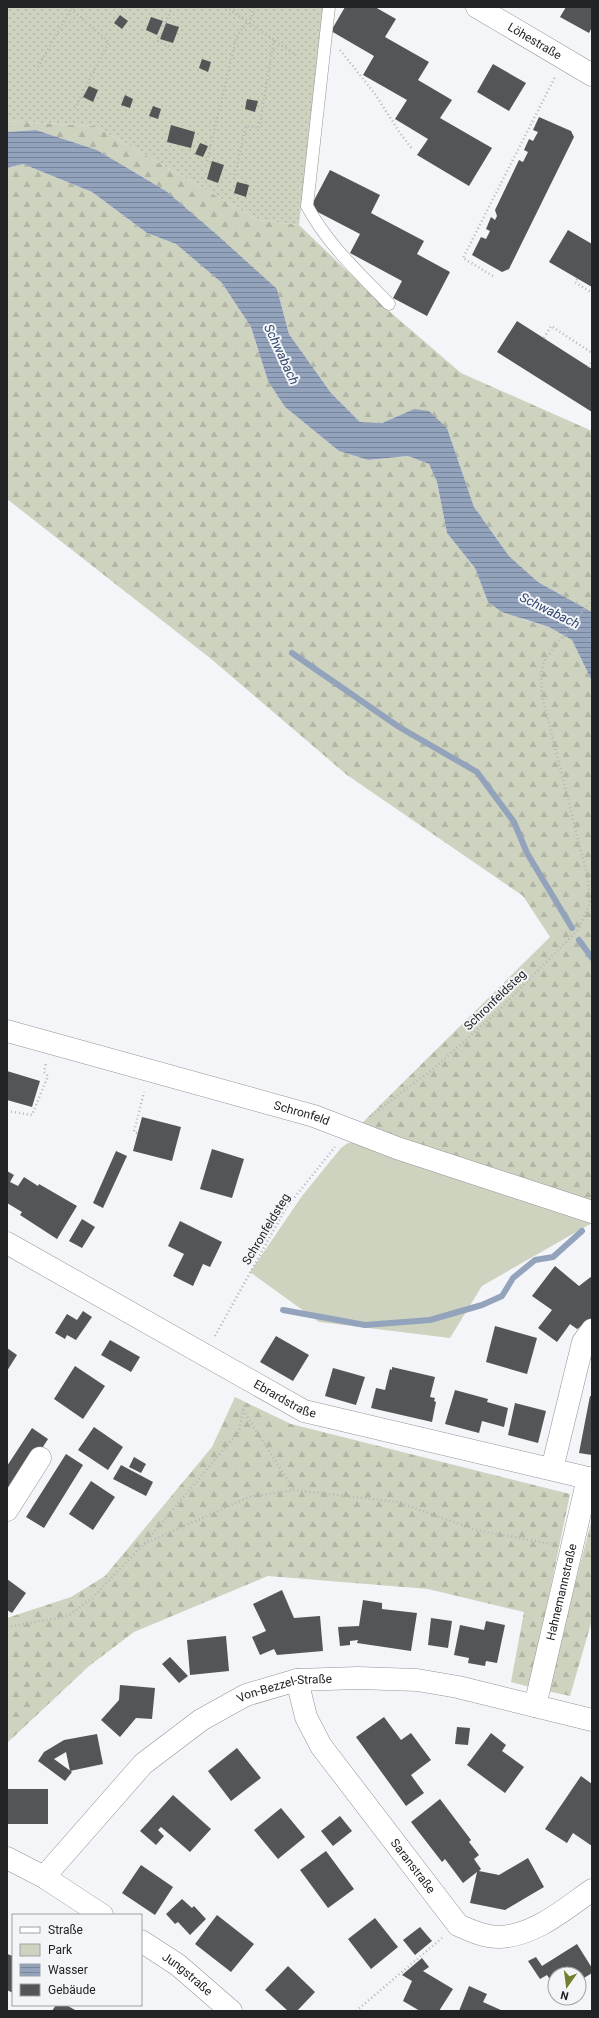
<svg xmlns="http://www.w3.org/2000/svg" width="599" height="2018" viewBox="0 0 599 2018" font-family="Roboto,sans-serif">
  <style>
    .green { fill: #ced3bf }
    .forest { fill: url(#forest-firs) }
    .garden { fill: url(#garden-dots) }
    .water { fill: url(#water-rules) }
    .lines { fill: none; stroke-linecap: round; stroke-linejoin: round }
    .stream { stroke: #94a3bc; stroke-width: 6 }
    .building { fill: #535557 }
    .lane-casing { stroke: #939497; stroke-width: 13 }
    .street-casing { stroke: #939497; stroke-width: 23 }
    .path { stroke: #b4b6b8; stroke-width: 2.5; stroke-dasharray: 1 3; stroke-linecap: butt }
    .lane { stroke: #fff; stroke-width: 12 }
    .street { stroke: #fff; stroke-width: 22 }
    .labels { text-anchor: middle; stroke-width: 4; stroke-linejoin: round; paint-order: stroke }
    .street-label { font-size: 12px; fill: #222324; stroke: #f3f5f8 }
    .water-label { font-size: 13px; font-style: italic; fill: #32476e; stroke: #f3f5f8 }
  </style>
  <defs>
    <pattern id="forest-firs" width="22" height="20" patternUnits="userSpaceOnUse"><rect width="22" height="20" fill="#ced3bf"/><path d="M5 1l3.5 6h-7zM16 11l3.5 6h-7z" fill="#b1b5a4"/></pattern>
    <pattern id="garden-dots" width="8" height="8" patternUnits="userSpaceOnUse"><rect width="8" height="8" fill="#ced3bf"/><path d="M2 2h.1M6 6h.1" fill="none" stroke="#b1b5a4" stroke-width="1.8" stroke-linecap="round"/></pattern>
    <pattern id="water-rules" width="6" height="5" patternUnits="userSpaceOnUse"><rect width="6" height="5" fill="#94a3bc"/><path d="M0 2.5h6" fill="none" stroke="#788499"/></pattern>
  </defs>
  <rect width="100%" height="100%" fill="#f3f5f8"/>
  <!-- green -->
  <path class="green" d="M355,1142L592,1218V1223L482,1286L450,1338L319,1322L250,1272L302,1196L341,1148L348,1143Z"/>
  <!-- forest -->
  <path class="forest" d="M7,121L95,126L258,220L299,225L389,311L461,373L592,431V612L538,582L509,556L474,507L447,428L414,409L382,423L360,422L331,393L289,334L277,289L166,191L97,150L36,130L7,132Z
    M23,164L92,192L147,233L176,244L222,283L251,327L268,381L285,407L339,451L368,460L408,456L429,464L437,482L447,533L475,568L488,602L525,620L549,627L572,640L592,681V1212L354,1131L550,937L523,896L347,775L210,658L7,499V168Z
    M235,1397L291,1424L570,1494L530,1687L511,1682L524,1612L428,1589L268,1576L134,1632L89,1666L7,1743V1618L71,1597L105,1576L212,1447Z
    M592,1519V1620L570,1696L547,1691Z"/>
  <!-- garden -->
  <path class="garden" d="M7,7H323L299,225L258,220L95,126L7,121Z"/>
  <!-- water -->
  <path class="water" d="M36,130L97,150L166,191L216,234L277,289L289,334L331,393L360,422L382,423L414,409L429,411L447,428L474,507L509,556L538,582L592,612V681L572,640L549,627L502,612L488,602L475,568L447,533L437,482L429,464L408,456L368,460L339,451L285,407L268,381L251,327L222,283L176,244L147,233L92,192L23,164L7,168V132Z"/>
  <g class="lines">
    <!-- stream -->
    <path class="stream" d="M292,653L399,727L477,772L514,822L527,853L572,928
      M579,940L592,958
      M283,1310L365,1325L430,1320L482,1305L502,1296L513,1278L535,1260L553,1257L582,1231"/>
  </g>
  <!-- building -->
  <path class="building" d="M345,7H375L396,19L385,37L429,62L418,80L452,100L440,118L492,148L469,186L417,155L428,139L395,119L407,100L363,75L374,56L331,31Z
    M566,7H592V27L589,33L560,17Z
    M120,15L128,21L122,29L114,23Z
    M151,17L163,21L157,35L146,30Z
    M166,23L179,27L173,43L160,39Z
    M202,59L211,62L208,72L199,68Z
    M493,64L526,83L509,111L477,92Z
    M89,86L98,90L93,102L83,97Z
    M125,95L133,99L130,108L121,105Z
    M247,99L258,101L255,112L245,109Z
    M153,106L161,109L158,119L149,116Z
    M539,117L571,131L574,137L509,269L502,272L472,255L481,237L486,239L490,231L486,229L491,217L495,220L497,216L495,210L519,160L523,162L528,152L524,150L529,139L533,141L538,132L533,130Z
    M171,125L195,132L191,148L167,142Z
    M200,143L208,146L203,157L195,154Z
    M212,161L224,165L218,183L207,179Z
    M330,170L380,195L371,213L424,241L417,254L450,272L427,316L393,298L402,281L350,253L360,234L310,208Z
    M237,182L249,185L246,197L234,193Z
    M568,230L592,244V287L549,262Z
    M517,321L592,369V412L497,352Z
    M7,1071L40,1081L32,1107L7,1100Z
    M142,1117L181,1127L172,1161L133,1151Z
    M212,1149L244,1159L232,1198L200,1189Z
    M116,1151L127,1156L103,1208L93,1203Z
    M7,1171L14,1175L10,1182L18,1186L24,1177L38,1186L39,1184L77,1206L57,1239L20,1215L22,1212L7,1203Z
    M82,1219L95,1227L82,1248L69,1241Z
    M180,1221L222,1242L210,1267L203,1264L193,1286L173,1276L184,1254L168,1246Z
    M555,1266L579,1286L592,1276V1319L577,1329L570,1324L557,1342L538,1328L552,1310L532,1296Z
    M83,1311L92,1317L76,1340L67,1335L65,1339L55,1333L67,1314L77,1320Z
    M495,1326L537,1338L527,1374L486,1362Z
    M276,1336L309,1355L293,1381L260,1362Z
    M110,1340L140,1357L131,1372L101,1355Z
    M7,1348L17,1355L7,1371Z
    M75,1366L105,1386L83,1419L54,1399Z
    M392,1367L435,1377L430,1397L435,1398L434,1401L436,1402L432,1422L371,1408L376,1388L385,1390L390,1369L392,1370Z
    M333,1368L365,1377L356,1405L325,1396Z
    M455,1390L488,1399L487,1402L508,1408L504,1427L482,1421L479,1433L445,1424Z
    M590,1396H592V1455L579,1453Z
    M515,1403L546,1411L538,1443L508,1435Z
    M94,1427L123,1447L108,1470L78,1450Z
    M32,1428L48,1439L7,1503V1466Z
    M66,1454L83,1465L44,1528L26,1517Z
    M134,1457L146,1464L141,1473L129,1467Z
    M121,1465L153,1482L146,1496L113,1479Z
    M91,1481L115,1497L93,1530L69,1514Z
    M7,1579L26,1593L12,1613L7,1610Z
    M282,1590L294,1618L320,1616L323,1651L277,1655L274,1649L260,1655L252,1637L266,1631L253,1604Z
    M363,1600L382,1603V1609L417,1613L411,1651L357,1643L358,1640L350,1641V1645L340,1646L338,1627L359,1626Z
    M431,1618L452,1621L448,1648L428,1645Z
    M486,1621L505,1625L497,1663L486,1661L485,1666L468,1663L469,1658L454,1655L460,1625L484,1630Z
    M226,1636L229,1671L190,1675L187,1640Z
    M170,1657L188,1676L179,1683L162,1664Z
    M120,1685L155,1688L152,1719L136,1718L120,1737L101,1720L119,1700Z
    M384,1717L401,1740L411,1733L431,1760L411,1775L424,1793L406,1806L356,1737Z
    M457,1727L470,1728L468,1745L455,1744Z
    M491,1733L506,1745L502,1751L524,1767L505,1793L467,1765Z
    M97,1734L103,1764L70,1771L66,1752L54,1759L72,1772L65,1781L38,1761L44,1752L64,1740Z
    M237,1748L261,1778L231,1801L208,1771Z
    M581,1776L592,1784V1846L573,1833L567,1843L545,1829Z
    M7,1789H48V1824H7Z
    M173,1795L211,1829L190,1852L161,1827L158,1830L164,1836L156,1845L140,1831Z
    M440,1799L471,1840L469,1842L479,1855L474,1859L481,1869L479,1871L499,1875L528,1858L544,1887L505,1910L470,1903L477,1872L463,1883L445,1859L442,1862L411,1822Z
    M281,1808L305,1837L278,1859L254,1830Z
    M340,1816L352,1831L333,1846L321,1831Z
    M326,1851L354,1889L328,1908L300,1870Z
    M141,1865L173,1887L155,1915L122,1893Z
    M182,1899L192,1908L194,1906L206,1919L190,1935L178,1922L175,1924L166,1914Z
    M217,1915L254,1944L231,1972L195,1944Z
    M375,1918L398,1947L371,1969L348,1939Z
    M420,1927L432,1941L415,1955L403,1940Z
    M577,1944L592,1968V1973L579,1981V1974H555V1987L547,1975L540,1979L528,1961L536,1957L542,1966Z
    M7,1954L13,1956V1993L7,1990Z
    M422,1958L429,1967L423,1971L453,1989L439,2011H420L403,2001L412,1981L402,1975Z
    M288,1966L315,1992L297,2011H288L265,1990Z
    M469,1986L487,1994L483,2002L503,2011H459Z
    M56,2005H66L77,2011H52Z"/>
  <g class="lines">
    <defs>
      <path id="lane" d="M329,7L307,206C328,245 359,273 389,304"/>
      <g id="street">
        <path id="s1" d="M477,7L592,75"/>
        <path id="s2" d="M7,1031L314,1116L397,1148L592,1212"/>
        <path id="s3" d="M7,1243L304,1411L592,1479"/>
        <path d="M552,1469L583,1342L592,1330"/>
        <path d="M7,1510L40,1458"/>
        <path id="s4" d="M297,1680L306,1717L321,1746L458,1925C471,1931 485,1937 499,1937C534,1936 565,1909 592,1890"/>
        <path id="s5" d="M535,1706L588,1478"/>
        <path d="M7,1858L44,1877L102,1915"/>
        <path id="s6" d="M44,1877L143,1764L201,1720L246,1695L297,1680L358,1678L417,1680L458,1687L592,1720"/>
        <path id="s7" d="M141,1941L178,1965L231,2011"/>
      </g>
    </defs>
    <!-- lane casing -->
    <use href="#lane" class="lane-casing"/>
    <!-- street casing -->
    <use href="#street" class="street-casing"/>
    <!-- path -->
    <path class="path" d="M172,7L158,41L172,48
      M226,7L297,56
      M71,9L109,42L75,108
      M250,24L254,7
      M340,50L375,94L400,133L413,150
      M38,67L72,7
      M207,161L237,35L248,22
      M234,179L246,126L259,128L274,40
      M493,276L463,258L555,77
      M577,279L575,282L592,293
      M544,338L551,326L592,353
      M588,367L592,361
      M7,1111L32,1115L48,1076L44,1072L46,1063
      M372,1115L433,1069L495,1014L578,930L590,903L588,879L542,695L541,674L544,661L592,599
      M137,1133L134,1132L144,1092
      M215,1336L286,1208L335,1147
      M243,1410L294,1490
      M144,1544L249,1497L294,1490L397,1502L476,1530L551,1544
      M7,1627L68,1616L91,1599L144,1544L239,1431L243,1410L246,1403
      M356,2011L442,1938"/>
    <!-- lane -->
    <use href="#lane" class="lane"/>
    <!-- street -->
    <use href="#street" class="street"/>
  </g>
  <g class="labels">
    <!-- street labels -->
    <g class="street-label">
      <text dy="4" stroke="none"><textPath href="#s1" startOffset="67">Löhestraße</textPath></text>
      <text transform="translate(495 1000) rotate(-44)" y="4">Schronfeldsteg</text>
      <text dy="4" stroke="none"><textPath href="#s2" startOffset="306">Schronfeld</textPath></text>
      <text transform="translate(266 1229) rotate(-59)" y="4">Schronfeldsteg</text>
      <text dy="4" stroke="none"><textPath href="#s3" startOffset="319">Ebrardstraße</textPath></text>
      <text dy="4" stroke="none"><textPath href="#s5" startOffset="117">Hahnemannstraße</textPath></text>
      <text dy="4" stroke="none"><textPath href="#s6" startOffset="314">Von-Bezzel-Straße</textPath></text>
      <text dy="4" stroke="none"><textPath href="#s4" startOffset="222">Saranstraße</textPath></text>
      <text dy="4" stroke="none"><textPath href="#s7" startOffset="57">Jungstraße</textPath></text>
    </g>
    <!-- water labels -->
    <g class="water-label">
      <text transform="translate(282 354) rotate(65)" y="5">Schwabach</text>
      <text transform="translate(550 610) rotate(26)" y="5">Schwabach</text>
    </g>
  </g>
  <!-- border -->
  <rect width="599" height="2018" fill="none" stroke="#222324" stroke-width="16"/>
  <!-- legend -->
  <rect x="12" y="1914" width="130" height="92" fill="#f3f5f8" stroke="#9fa1a3"/>
  <rect x="20" y="1927" width="20" height="6" fill="#ffffff" stroke="#9fa1a3"/>
  <text x="48" y="1934" font-size="12" fill="#222324">Straße</text>
  <rect x="20" y="1944" width="20" height="12" fill="#ced3bf" stroke="#9fa1a3"/>
  <text x="48" y="1954" font-size="12" fill="#222324">Park</text>
  <rect x="20" y="1964" width="20" height="12" fill="url(#water-rules)" stroke="#9fa1a3"/>
  <text x="48" y="1974" font-size="12" fill="#222324">Wasser</text>
  <rect x="20" y="1984" width="20" height="12" fill="#535557" stroke="#9fa1a3"/>
  <text x="48" y="1994" font-size="12" fill="#222324">Gebäude</text>
  <!-- north arrow -->
  <g transform="translate(567 1986) rotate(194)"><circle r="19" fill="#f3f5f8" stroke="#9fa1a3"/>
  <path d="M0-3L7 15L0 10L-7 15Z" fill="#747f2c"/>
  <text y="-6" font-size="11" font-weight="bold" text-anchor="middle" fill="#222324">N</text>
  </g>
</svg>
